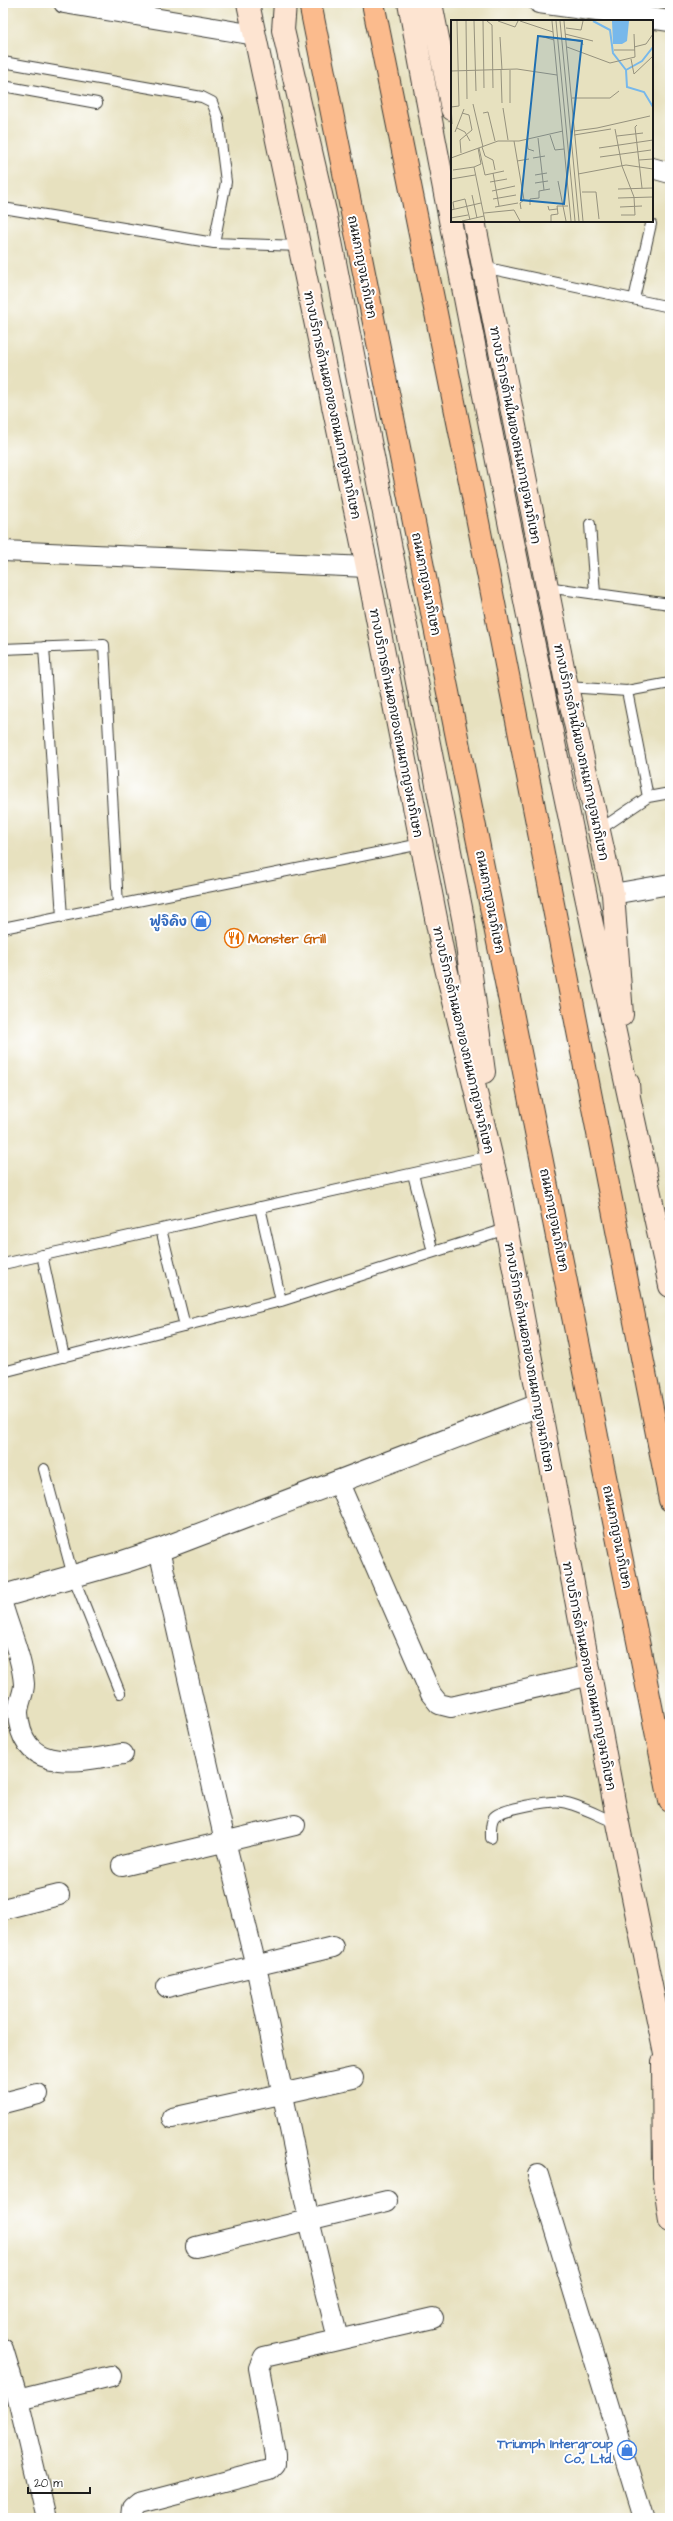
<svg xmlns="http://www.w3.org/2000/svg" width="673" height="2521" viewBox="0 0 673 2521" font-family="'Architects Daughter','Playpen Sans Thai',sans-serif">
  <style>
    .lines { fill: none; stroke-linecap: round; stroke-linejoin: round }
    .service-casing { stroke: #3a3a34; stroke-width: 12 }
    .minor-casing { stroke: #3a3a34; stroke-width: 22 }
    .tertiary-casing { stroke: #3a3a34; stroke-width: 24 }
    .secondary-casing { stroke: #3a3a34; stroke-width: 24 }
    .trunk-casing { stroke: #3a3a34; stroke-width: 24 }
    .service { stroke: #fff; stroke-width: 10 }
    .minor { stroke: #fff; stroke-width: 20 }
    .tertiary { stroke: #fff; stroke-width: 22 }
    .secondary { stroke: #fde4d1; stroke-width: 22 }
    .trunk { stroke: #fbbb8d; stroke-width: 22 }
    .labels { text-anchor: middle; stroke-width: 4; stroke-linejoin: round; paint-order: stroke }
    .street-label { font-size: 13px; fill: #1c1c1c; stroke: #fff }
    .shop-label { font-size: 13px; font-weight: bold; fill: #366cbe; stroke: #fff; text-anchor: end }
    .food-label { font-size: 13px; font-weight: bold; fill: #c56008; stroke: #fff; text-anchor: start }
    .inset-river { fill: none; stroke: #77b8eb; stroke-width: 2 }
    .inset-road { fill: none; stroke: #96927e; stroke-width: 1 }
    .view { fill: #1f6fb2; fill-opacity: 0.15; stroke: #1f6fb2; stroke-width: 2 }
    .inset-edge { fill: none; stroke: #1c1c1c; stroke-width: 2 }
  </style>
  <rect width="100%" height="100%" fill="#fff"/>
  <filter id="ink" filterUnits="userSpaceOnUse"><feTurbulence type="fractalNoise" baseFrequency=".025" numOctaves="2"/><feDisplacementMap in="SourceGraphic" scale="8" xChannelSelector="R" yChannelSelector="G"/><feConvolveMatrix kernelMatrix="1 2 1 2 8 2 1 2 1" color-interpolation-filters="sRGB"/></filter>
  <filter id="wash" filterUnits="userSpaceOnUse"><feTurbulence type="fractalNoise" baseFrequency=".012" numOctaves="4" result="noise"/><feDisplacementMap in="SourceGraphic" scale="16" xChannelSelector="R" yChannelSelector="G"/><feGaussianBlur stdDeviation="0.9" result="paint"/><feColorMatrix in="noise" values="0 0 0 0 0 0 0 0 0 0 0 0 0 0 0 0 0 1.4 0 .05"/><feComposite in="paint" operator="in"/></filter>
  <g filter="url(#wash)">
    <rect width="100%" height="100%" fill="#e7e1bf"/>
  </g>
  <g filter="url(#ink)">
    <g class="lines">
      <defs>
        <path id="service" d="M3,62L202,97L212,102L218,118L226,182L214,243L300,246
          M3,86L97,103
          M3,208L214,243
          M483,267L670,307
          M634,299L651,224
          M590,524L595,594
          M546,587L670,604
          M44,647L62,917
          M3,649L104,645L118,906
          M567,687L627,691L670,683
          M627,691L648,797
          M599,830L648,797L670,793
          M3,928L421,844
          M413,1174L433,1252
          M260,1207L281,1301
          M161,1229L185,1326
          M42,1255L64,1357
          M3,1264L491,1156
          M3,1372L281,1301L506,1229
          M44,1469L73,1576L120,1693
          M491,1838C491,1832 490,1823 494,1817C500,1809 552,1800 562,1802C581,1805 600,1817 617,1823"/>
        <path id="minor" d="M64,3L255,35
          M539,3L670,21
          M652,168L670,173
          M3,551L367,567
          M613,894L670,884
          M338,1481L431,1694L439,1704L451,1707L591,1675
          M159,1550L225,1841L256,1966L309,2220L338,2339
          M3,1607C10,1631 22,1658 24,1684C24,1694 18,1703 18,1713C22,1777 81,1760 123,1754
          M122,1866L295,1825
          M3,1909L59,1895
          M167,1987L333,1947
          M3,2103L38,2094
          M172,2118L353,2078
          M538,2175L643,2518
          M196,2247L387,2201
          M3,2349L18,2399L46,2518
          M18,2399L111,2376
          M132,2518L133,2509L139,2504L269,2470L275,2464V2455L259,2368L264,2357L433,2318"/>
        <path id="tertiary" d="M3,1596L123,1562L159,1550L539,1405"/>
        <path id="secondary" d="M248,3L367,567L445,964L498,1184L618,1823L670,2079
          M285,3L283,30L326,216L464,923L484,1072
          M409,3C477,369 550,733 629,1097
          M431,3L452,109
          M474,221L567,687L613,894L622,1015
          M628,1083L629,1097L670,1286
          M663,2062L664,2177L670,2221"/>
        <path id="trunk" d="M310,3L670,1801
          M373,3L467,466L670,1500"/>
      </defs>
      <!-- service casing -->
      <use href="#service" class="service-casing"/>
      <!-- minor casing -->
      <use href="#minor" class="minor-casing"/>
      <!-- tertiary casing -->
      <use href="#tertiary" class="tertiary-casing"/>
      <!-- secondary casing -->
      <use href="#secondary" class="secondary-casing"/>
      <!-- trunk casing -->
      <use href="#trunk" class="trunk-casing"/>
      <!-- service -->
      <use href="#service" class="service"/>
      <!-- minor -->
      <use href="#minor" class="minor"/>
      <!-- tertiary -->
      <use href="#tertiary" class="tertiary"/>
      <!-- secondary -->
      <use href="#secondary" class="secondary"/>
      <!-- trunk -->
      <use href="#trunk" class="trunk"/>
    </g>
  </g>
  <!-- icons -->
  <defs>
    <symbol id="shop-ring" viewBox="-11 -11 22 22"><circle r="9.5" fill="#fff" stroke="#3f7fe0" stroke-width="1.5"/><path d="M-5-2.5h2.3a2.7 3.5 0 0 1 5.4 0H5L5.5 6h-11ZM-1.5-2.5h3a1.5 2.3 0 0 0-3 0Z" fill="#3f7fe0"/></symbol>
    <symbol id="restaurant-ring" viewBox="-11 -11 22 22"><circle r="9.5" fill="#fff" stroke="#e8710a" stroke-width="1.5"/><path d="M-5-6h1v4h1v-4h1v4h1v-4h1v5L-1.5 .5V6h-2V.5L-5-1ZM5-6V6H3V1.5H1.5Q1.5-4 5-6Z" fill="#e8710a"/></symbol>
  </defs>
  <g fill-rule="evenodd">
    <use href="#shop-ring" x="190" y="910" width="22" height="22"/>
    <use href="#restaurant-ring" x="223" y="927" width="22" height="22"/>
    <use href="#shop-ring" x="616" y="2439" width="22" height="22"/>
  </g>
  <g class="labels">
    <!-- street labels -->
    <g class="street-label">
      <text transform="translate(363 267) rotate(79)" y="5">ถนนกาญจนาภิเษก</text>
      <text transform="translate(333 405) rotate(78)" y="5">ทางบริการด้านนอกของถนนกาญจนาภิเษก</text>
      <text transform="translate(516 435) rotate(79)" y="5">ทางบริการด้านในของถนนกาญจนาภิเษก</text>
      <text transform="translate(427 584) rotate(79)" y="5">ถนนกาญจนาภิเษก</text>
      <text transform="translate(397 723) rotate(79)" y="5">ทางบริการด้านนอกของถนนกาญจนาภิเษก</text>
      <text transform="translate(582 752) rotate(78)" y="5">ทางบริการด้านในของถนนกาญจนาภิเษก</text>
      <text transform="translate(491 902) rotate(79)" y="5">ถนนกาญจนาภิเษก</text>
      <text transform="translate(464 1040) rotate(77)" y="5">ทางบริการด้านนอกของถนนกาญจนาภิเษก</text>
      <text transform="translate(555 1220) rotate(79)" y="5">ถนนกาญจนาภิเษก</text>
      <text transform="translate(530 1357) rotate(80)" y="5">ทางบริการด้านนอกของถนนกาญจนาภิเษก</text>
      <text transform="translate(618 1537) rotate(79)" y="5">ถนนกาญจนาภิเษก</text>
      <text transform="translate(590 1676) rotate(79)" y="5">ทางบริการด้านนอกของถนนกาญจนาภิเษก</text>
    </g>
    <!-- shop labels -->
    <g class="shop-label">
      <text x="187" y="926">ฟูจิคิง</text>
      <text x="613" y="2448">Triumph Intergroup<tspan x="613" dy="15">Co., Ltd.</tspan></text>
    </g>
    <!-- food labels -->
    <g class="food-label">
      <text x="248" y="943">Monster Grill</text>
    </g>
  </g>
  <!-- overview -->
  <g transform="translate(451 20)">
    <rect width="202" height="202" fill="#e7e1bf"/>
    <path d="M161,1H178L176,21L171,24H162Z" fill="#77b8eb"/>
    <path class="inset-river" d="M142,1L159,10L162,33L175,50L176,67L193,72L202,87M175,50L191,41L202,27"/>
    <path class="inset-road" d="M15,1L16,79M23,1L25,71M32,1L33,68M36,1L41,5L42,68M47,1L64,7L67,1M69,1L102,12M101,1L120,201M105,1L124,201M109,1L128,201M113,1L132,201M115,8L130,10L132,1M114,14L142,21M183,14L184,37M89,16L103,20M49,17L51,50M115,18L131,22L132,25M116,27L159,43L184,37M183,27L195,24L202,14M163,30H184M180,39L183,54L202,36M50,50L51,83M59,50V83M0,51L66,49L106,55M121,78H159L168,71M0,84L1,104M22,84L32,127M0,87L8,86L6,1M52,88L57,120M32,93L37,92L44,121M186,105L184,107L191,168M6,108L14,112L19,121M164,109L171,146L183,177L184,195H170M123,111L146,108L199,96M4,112L13,89M99,115L104,130L113,129M123,115L160,109M166,116L192,113M87,118L93,170M76,120L77,129L83,131M63,121L73,180L69,183L70,189M31,127L34,136L42,140L44,150M27,128L30,144L23,147L34,201M28,128L34,155L53,151M148,128L202,120M10,133L9,120L21,110L18,95L11,93M149,137L200,130M0,138L47,121H68L112,111M82,138L94,136M188,140L202,139M66,141L78,139M2,150L23,147M0,152V138M42,153L48,186M127,154L175,145L202,149M84,155L96,153M0,159L24,155M107,161L115,201M39,162L56,159M84,163L97,161M167,169L202,168M41,171L64,166M131,172H145L148,199M21,175L26,198M167,178L202,177M42,179L65,175M79,185V179L88,178V171L99,169M97,186L98,190L106,189M44,187L67,183M169,187L191,186M3,189L2,182L14,179L19,200M0,190L30,183M33,193L63,190L69,201M0,198L17,195M11,201L33,196M100,201V195L107,194L106,186H117"/>
    <path class="view" d="M87,16L131,21L113,184L70,180Z"/>
    <rect width="202" height="202" class="inset-edge"/>
  </g>
  <!-- margin -->
  <rect width="673" height="2521" fill="none" stroke="#fff" stroke-width="16"/>
  <!-- scale -->
  <path d="M28 2487v6h62v-6" fill="none" stroke="#1c1c1c" stroke-width="2"/>
  <text x="34" y="2487" font-size="12" fill="#1c1c1c" stroke="#ffffff" stroke-width="3" paint-order="stroke">20 m</text>
</svg>
